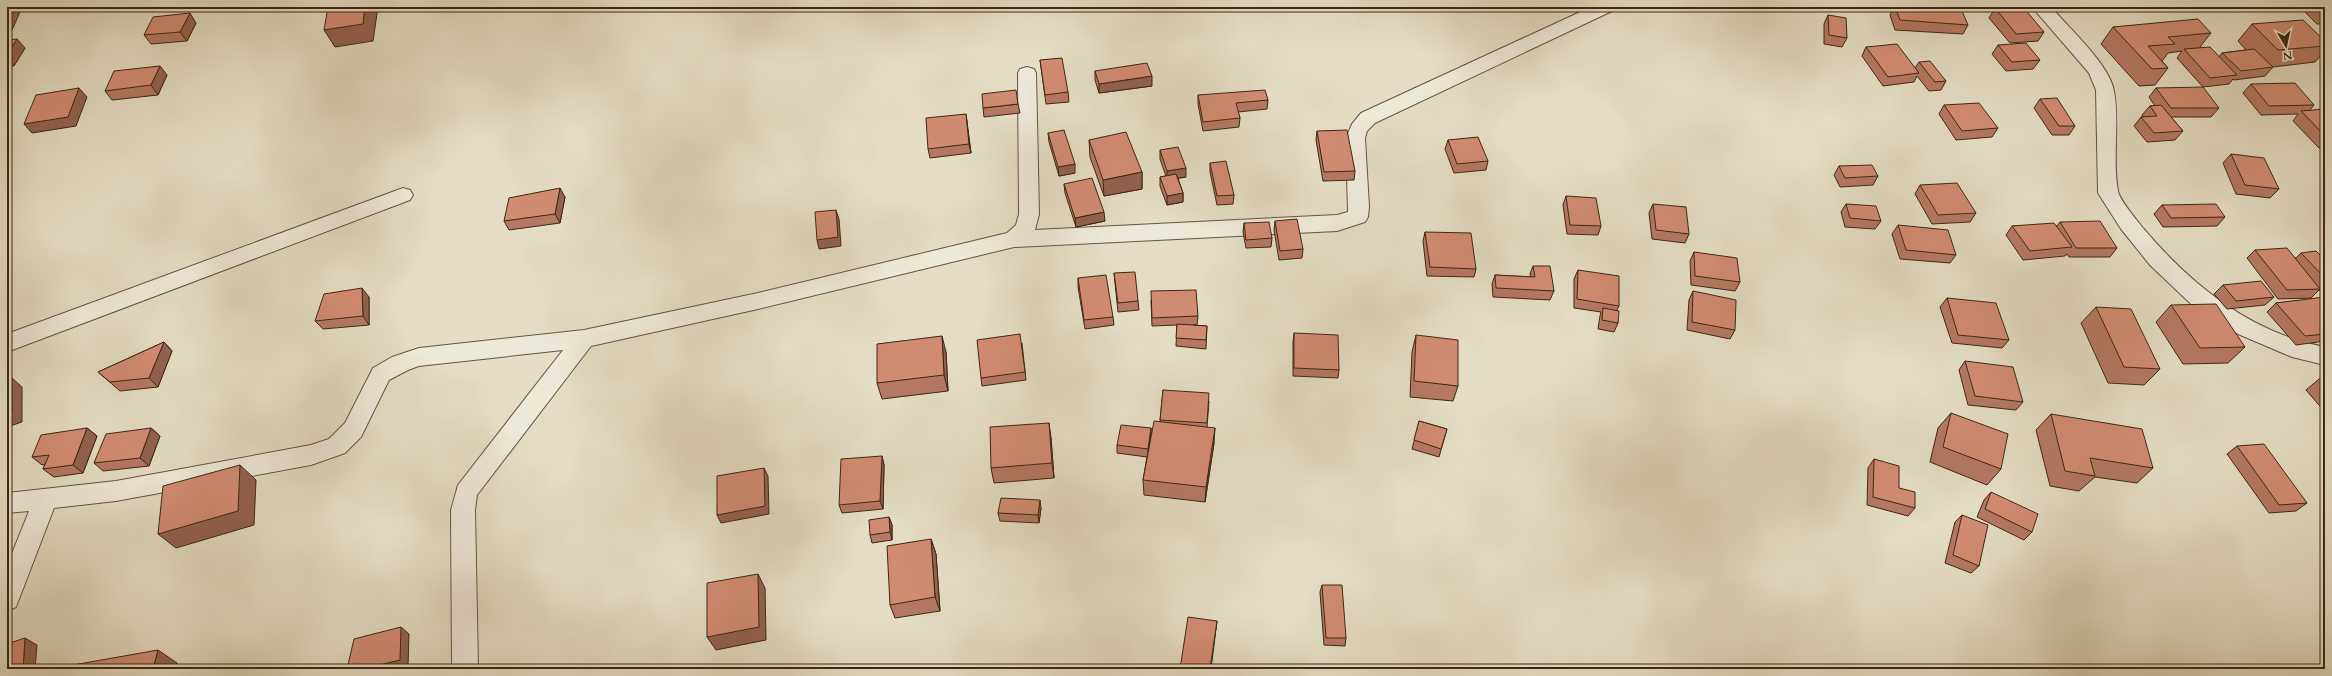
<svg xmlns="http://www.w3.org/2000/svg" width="2332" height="676" viewBox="0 0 2332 676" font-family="Cardo,serif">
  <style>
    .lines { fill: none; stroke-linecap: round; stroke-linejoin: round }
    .minor-casing { stroke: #67543e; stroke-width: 2 }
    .minor { fill: #ede9d8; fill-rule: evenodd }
    .wall { fill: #b57863; stroke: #3d2712 }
    .shaded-wall { fill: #936150; stroke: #3d2712 }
    .building { fill: #d28b73; stroke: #3d2712 }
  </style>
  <rect width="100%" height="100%" fill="#e4ddc3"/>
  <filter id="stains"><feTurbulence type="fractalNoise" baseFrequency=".005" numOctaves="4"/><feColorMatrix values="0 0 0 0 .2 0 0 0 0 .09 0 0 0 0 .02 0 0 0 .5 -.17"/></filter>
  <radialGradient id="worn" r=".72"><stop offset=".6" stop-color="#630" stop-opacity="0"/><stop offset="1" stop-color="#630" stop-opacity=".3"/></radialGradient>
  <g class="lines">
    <defs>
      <path id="minor" d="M1591,7H1615L1612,11L1375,123L1367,131L1365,138L1369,207L1368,217L1365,222L1337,231L1014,247L758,309L591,346L477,495L475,510L478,669H452L451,510L458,485L563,350L419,366L408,370L389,380L361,437L345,453L311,465L116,501L54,508L16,607L7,611V566L29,511L7,513V493L116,481L311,445L329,439L345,423L373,368L392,357L419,348L584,330L758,293L1007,233L1016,225L1019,214L1018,73L1020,69L1027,67L1034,69L1036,73L1039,214L1035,230L1337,215L1348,212L1346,138L1352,124L1361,113Z
        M2032,7H2051C2068,27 2110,65 2114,91C2120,123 2112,158 2118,191C2120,201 2137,220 2143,228C2191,285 2251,333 2325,347V365L2292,357L2238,334L2191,304L2150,265L2121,229L2098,193L2096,90L2089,73Z
        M403,188L410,190L413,195L410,200L7,352V334Z"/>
    </defs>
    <!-- minor casing -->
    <use href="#minor" class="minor-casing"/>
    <!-- minor -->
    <use href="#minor" class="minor"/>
  </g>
  <!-- wall -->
  <path class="wall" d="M120,7H152L121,8Z
    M1894,7H1905L1968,25L1963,34L1895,30L1890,15Z
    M2300,7H2325V24H2317Z
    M1995,8L2044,32L2038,41L2010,43L1989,18Z
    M1828,15L1847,38L1842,47L1824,44V24Z
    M196,23L187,41L151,44L144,35Z
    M2252,24L2325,41V51L2315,62L2273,67L2265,76L2234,80L2233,79L2229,84L2203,87L2177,58L2182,51L2168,53L2162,61L2168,68L2155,85L2139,86L2101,44L2113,27L2211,33L2200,47L2219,57L2222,53L2246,50L2238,41Z
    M7,40L25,48L14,66H7Z
    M1998,45L2040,60L2033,69L2006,71L1992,54Z
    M1866,47L1915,68L1919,62L1946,81L1941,90L1929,91L1917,76L1914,82L1883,86L1862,56Z
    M1040,60L1068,92L1069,102L1046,104Z
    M1095,71L1152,86L1099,93L1095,80Z
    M167,75L158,95L112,100L105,91Z
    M2251,84L2314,105L2309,111L2325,109V147L2319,148L2293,121L2298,114L2261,115L2243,93Z
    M2156,88L2219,108L2211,117H2171L2183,131L2175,140L2147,142L2134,126L2141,117H2143L2142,115L2150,106H2155L2149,97Z
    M1198,95L1268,100L1267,109L1238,112L1240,118L1239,127L1203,131L1198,104Z
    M2040,99L2075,126L2069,135H2052L2034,108Z
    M1018,104L1020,113L984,117L983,108Z
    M1944,105L1998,128L1992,137L1956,140L1939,114Z
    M966,114L971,153L930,158L928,149Z
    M1317,131L1355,171L1354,180L1323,181L1316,140Z
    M1048,133L1075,173L1059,176L1049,142Z
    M1089,140L1142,172V189L1104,196L1090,157Z
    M1448,140L1488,161L1486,170L1454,173L1445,149Z
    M1160,150L1186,177L1178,178L1183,193V202L1167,205L1160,186V177L1166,176L1160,159Z
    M2231,154L2279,189L2270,198L2236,194L2223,163Z
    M1210,163L1234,195L1233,204L1217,205L1210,172Z
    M1839,166L1878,176L1873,185L1840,187L1834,175Z
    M1064,184L1105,221L1076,227L1065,193Z
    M1920,185L1976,213L1970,222L1932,224L1915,194Z
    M1566,196L1601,226L1598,235L1567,234L1563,205Z
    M565,197L560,223L509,230L504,221Z
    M1653,204L1689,234L1685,243L1652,239L1649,213Z
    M1846,204L1881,221L1875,229L1845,227L1841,212Z
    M2162,205L2225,217L2217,226L2163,227L2154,214Z
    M1275,221L1303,249L1302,258L1279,260L1274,230Z
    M2060,222L2117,248L2110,257H2069L2067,254L2065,256L2023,260L2006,235L2012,226H2057Z
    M1244,223L1272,238L1271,247L1246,248L1243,232Z
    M1898,225L1956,255L1950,263L1900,259L1892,234Z
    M1425,232L1476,269L1474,277L1427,276L1423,241Z
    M2255,250L2296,258L2301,253L2325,260V291H2320L2319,290L2311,298L2278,299L2247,258Z
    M1694,252L1740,282L1735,291L1691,285L1690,261Z
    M1533,266L1554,291L1550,300L1493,297L1492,284L1495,275L1531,277L1530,274Z
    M1578,270L1619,306L1617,310L1618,323L1614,332L1598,329L1600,316L1601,312L1574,308V279Z
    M1114,273L1138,301L1139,310L1118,312Z
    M1078,278L1113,317L1114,325L1085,329L1078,287Z
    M2223,285L2274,297L2265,305L2227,309L2214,294Z
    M1693,291L1735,330L1730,339L1687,330L1689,300Z
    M369,297V325L323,329L315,321Z
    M1947,298L2009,340L2002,348L1952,343L1940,307Z
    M2325,298V341L2296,345L2267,312L2276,303Z
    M1151,300L1198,316L1197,325H1193L1207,326L1206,349L1176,346L1177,325L1152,326Z
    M2171,305L2245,347L2228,363L2183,364L2156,322Z
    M2096,307L2160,369L2144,385L2108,383L2081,323Z
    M1294,333L1339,370L1338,378L1293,376V342Z
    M1416,335L1458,386L1453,401L1410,397L1412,352Z
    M164,342L172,351L158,387L120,391L98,372Z
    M1022,343L1026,380L982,386L981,378Z
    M946,352L948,391L882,399L877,383Z
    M1965,361L2023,402L2016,410L1968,405L1959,370Z
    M2325,374V412L2306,390Z
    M1163,390L1209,401L1207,427L1214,443L1205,502L1144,495L1143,480L1147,457L1117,453V445L1151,428V435L1160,421Z
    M1951,413L2001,469L1987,485L1930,462L1938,428Z
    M2051,414L2153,468L2137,483L2095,477L2079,491L2050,486L2036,430Z
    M1419,421L1447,429L1439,457L1412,449Z
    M87,428L97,436L83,473L54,477L43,469L45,464L42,465L32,457Z
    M151,428L160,436L149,466L103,471L94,463Z
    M1051,438L1054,478L994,483L991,468Z
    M2237,446L2307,503L2296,511L2269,513L2227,454Z
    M1874,459L1899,488L1915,508L1908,516L1867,505L1868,468Z
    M884,464L883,509L842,513L839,505Z
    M1991,492L2032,532L2024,540L1977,517L1984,500Z
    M1041,508L1039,523L1000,521L998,513Z
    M1962,515L1979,566L1971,573L1945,563L1955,522Z
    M889,517L892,525V540L872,543L870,535Z
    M931,539L936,554L940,611L895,618L890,605Z
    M1322,585L1346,638L1345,646L1324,645L1320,592Z"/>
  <!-- shaded-wall -->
  <path class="shaded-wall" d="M10,7H15L20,12L12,30L7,31V13Z
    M365,7H378L373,41L335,47L324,30Z
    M190,13L196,23L187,41L180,32Z
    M17,39L25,48L14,66L7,58V55Z
    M160,66L167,75L158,95L151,85Z
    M1152,76V86L1099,93V84Z
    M79,88L87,97L76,126L32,133L24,124Z
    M966,114L967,123L971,153L969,144Z
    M1075,164V173L1059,176L1058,167Z
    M1186,168V177L1167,180V171Z
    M1142,172V189L1104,196L1103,180Z
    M560,188L565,197L560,223L555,214Z
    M1183,193V202L1167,205V196Z
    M836,210L839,219L841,246L819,249L817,240Z
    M1104,212L1105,221L1076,227L1075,218Z
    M362,288L369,297V325L363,316Z
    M942,336L946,352L948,391L944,375Z
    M164,342L172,351L158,387L149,378Z
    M12,378L22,387V422L7,427V415Z
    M1049,423L1051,438L1054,478L1052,463Z
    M87,428L97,436L83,473L73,465Z
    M151,428L160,436L149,466L140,458Z
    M1151,428V437L1148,457V449Z
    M1215,428L1214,443L1205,502L1206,487Z
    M882,456L884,464L883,509L880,501Z
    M240,465L256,480L254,525L176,548L158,534Z
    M764,468L768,476L769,514L721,523L717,515Z
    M1040,500L1041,508L1039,523L1038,515Z
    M889,517L892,525V540L890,532Z
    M931,539L936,554L940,611L935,597Z
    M758,574L765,588L766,640L716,650L707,637Z
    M1217,621L1211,669H1210Z
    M401,627L409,634L408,667L400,669H363Z
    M25,638L37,645L35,669H23Z
    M158,650L177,663L176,669H153Z"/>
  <!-- building -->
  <path class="building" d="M7,7H10L7,13Z
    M328,7H365L363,24L324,30Z
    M1895,7H1905L1962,11L1968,25L1900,20Z
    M2012,7H2023L2044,32L2016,34L1995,8Z
    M2317,7H2325V15Z
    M190,13L180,32L144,35L153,17Z
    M1828,15L1846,18L1847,38L1829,35Z
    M2198,19L2211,33L2168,37L2175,44L2148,46L2168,68L2152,69L2113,27Z
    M2303,20L2325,41V46L2278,50L2252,24Z
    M17,39L7,55V40Z
    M2026,43L2040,60L2012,62L1998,45Z
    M1897,44L1919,73L1888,77L1866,47Z
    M2210,47L2237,75L2210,78L2184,49Z
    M2254,49L2273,67L2241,71L2222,53Z
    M1062,58L1068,92L1045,95L1040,60Z
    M1930,61L1946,81L1935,82L1919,62Z
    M1147,63L1152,76L1099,84L1095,71Z
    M160,66L151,85L105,91L114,71Z
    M2295,83L2314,105L2269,106L2251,84Z
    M2203,87L2219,108H2171L2156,88Z
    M79,88L68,117L24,124L36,95Z
    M1016,90L1018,104L983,108L982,94Z
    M1265,90L1268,100L1236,103L1240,118L1203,122L1198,95Z
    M2057,98L2075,126H2059L2040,99Z
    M1979,103L1998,128L1962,131L1944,105Z
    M2161,105L2183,131L2154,133L2141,117L2157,116L2150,106Z
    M2325,109V136L2301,111Z
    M966,114L969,144L928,149L926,118Z
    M1064,130L1075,164L1058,167L1048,133Z
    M1347,130L1355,171L1324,172L1317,131Z
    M1126,132L1142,172L1103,180L1089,140Z
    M1478,137L1488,161L1457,164L1448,140Z
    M1178,147L1186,168L1167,171L1160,150Z
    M2231,154L2264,158L2279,189L2245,185Z
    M1226,161L1234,195L1217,196L1210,163Z
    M1872,165L1878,176L1845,178L1839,166Z
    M1176,174L1183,193L1167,196L1160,177Z
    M1092,178L1104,212L1075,218L1064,184Z
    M1957,183L1976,213L1938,215L1920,185Z
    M560,188L555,214L504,221L509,198Z
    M1566,196L1596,198L1601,226L1570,225Z
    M1653,204L1686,207L1689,234L1656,230Z
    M1846,204L1876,206L1881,221L1850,218Z
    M2216,204L2225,217L2171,218L2162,205Z
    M836,210L838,237L817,240L815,212Z
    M1297,219L1303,249L1280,251L1275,221Z
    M2100,221L2117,248H2076L2060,222Z
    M1269,222L1272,238L1246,240L1244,223Z
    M2054,223L2072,247L2030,251L2012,226Z
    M1898,225L1948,230L1956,255L1906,250Z
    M1425,232L1471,233L1476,269L1430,267Z
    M2287,248L2320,289L2287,290L2255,250Z
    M2316,251L2325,260V278L2301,253Z
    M1694,252L1737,258L1740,282L1695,276Z
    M1533,266H1550L1554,291L1496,288L1495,275L1535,277Z
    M1578,270L1619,276V306L1577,299Z
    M1135,272L1138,301L1118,303L1114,273Z
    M1106,275L1113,317L1084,320L1078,278Z
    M2261,281L2274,297L2236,301L2223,285Z
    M362,288L363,316L315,321L324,294Z
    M1196,290L1198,316L1152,318L1151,291Z
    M1693,291L1736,300L1735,330L1692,322Z
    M2324,297L2325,298V334L2305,336L2276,303Z
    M1947,298L1996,303L2009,340L1958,335Z
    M2216,304L2245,347L2200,348L2171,305Z
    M2096,307L2131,309L2160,369L2124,367Z
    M1603,308L1619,311L1618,323L1602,320Z
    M1177,324L1207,326L1206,340L1176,338Z
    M1294,333L1338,335L1339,370L1294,368Z
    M1020,334L1025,372L981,378L977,340Z
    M1416,335L1458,340V386L1414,381Z
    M942,336L944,375L877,383V344Z
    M164,342L149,378L110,382L98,372Z
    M1965,361L2013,367L2023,402L1975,396Z
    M12,378V413L7,415V380Z
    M1163,390L1209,393L1207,423L1160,420Z
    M1951,413L2008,434L2001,469L1943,447Z
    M2051,414L2142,429L2153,468L2090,458L2095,476L2065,471Z
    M1154,421L1215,428L1206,487L1143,480Z
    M1419,421L1447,429L1441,449L1414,440Z
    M1049,423L1052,463L991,468L990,427Z
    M1121,425L1151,428L1148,449L1117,445Z
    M87,428L73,465L43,469L49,455L32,457L41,435Z
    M151,428L140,458L94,463L106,434Z
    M2264,444L2307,503L2279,505L2237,446Z
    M882,456L880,501L839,505L841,459Z
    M1874,459L1899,466V488L1915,492V508L1873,497Z
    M240,465L238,511L158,534L163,486Z
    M764,468L765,506L717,515V476Z
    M1991,492L2038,514L2032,532L1985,509Z
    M1001,498L1040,500L1038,515L998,513Z
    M1962,515L1988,525L1979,566L1953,555Z
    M889,517L890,532L870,535L869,520Z
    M931,539L935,597L890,605L887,546Z
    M758,574L759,627L707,637V583Z
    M1322,585H1342L1346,638H1326Z
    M1188,617L1217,621L1210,669H1180Z
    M401,627L400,660L363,669H347L354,639Z
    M25,638L23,669H7V644Z
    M158,650L153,669H72L73,665Z"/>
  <!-- margin -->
  <rect width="2332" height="676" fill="none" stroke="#e4ddc3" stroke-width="24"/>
  <rect x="8" y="8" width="2316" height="660" fill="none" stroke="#3d2712" stroke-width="2"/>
  <rect x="12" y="12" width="2308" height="652" fill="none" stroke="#3d2712"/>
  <!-- north arrow -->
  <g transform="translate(2286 46) rotate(171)" stroke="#ede9d8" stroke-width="3" paint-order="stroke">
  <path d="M0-3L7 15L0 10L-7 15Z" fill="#3d2712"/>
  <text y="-6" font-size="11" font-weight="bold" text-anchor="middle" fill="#3d2712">N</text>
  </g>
  <rect width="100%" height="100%" filter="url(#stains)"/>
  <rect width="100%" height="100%" fill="url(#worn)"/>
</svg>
